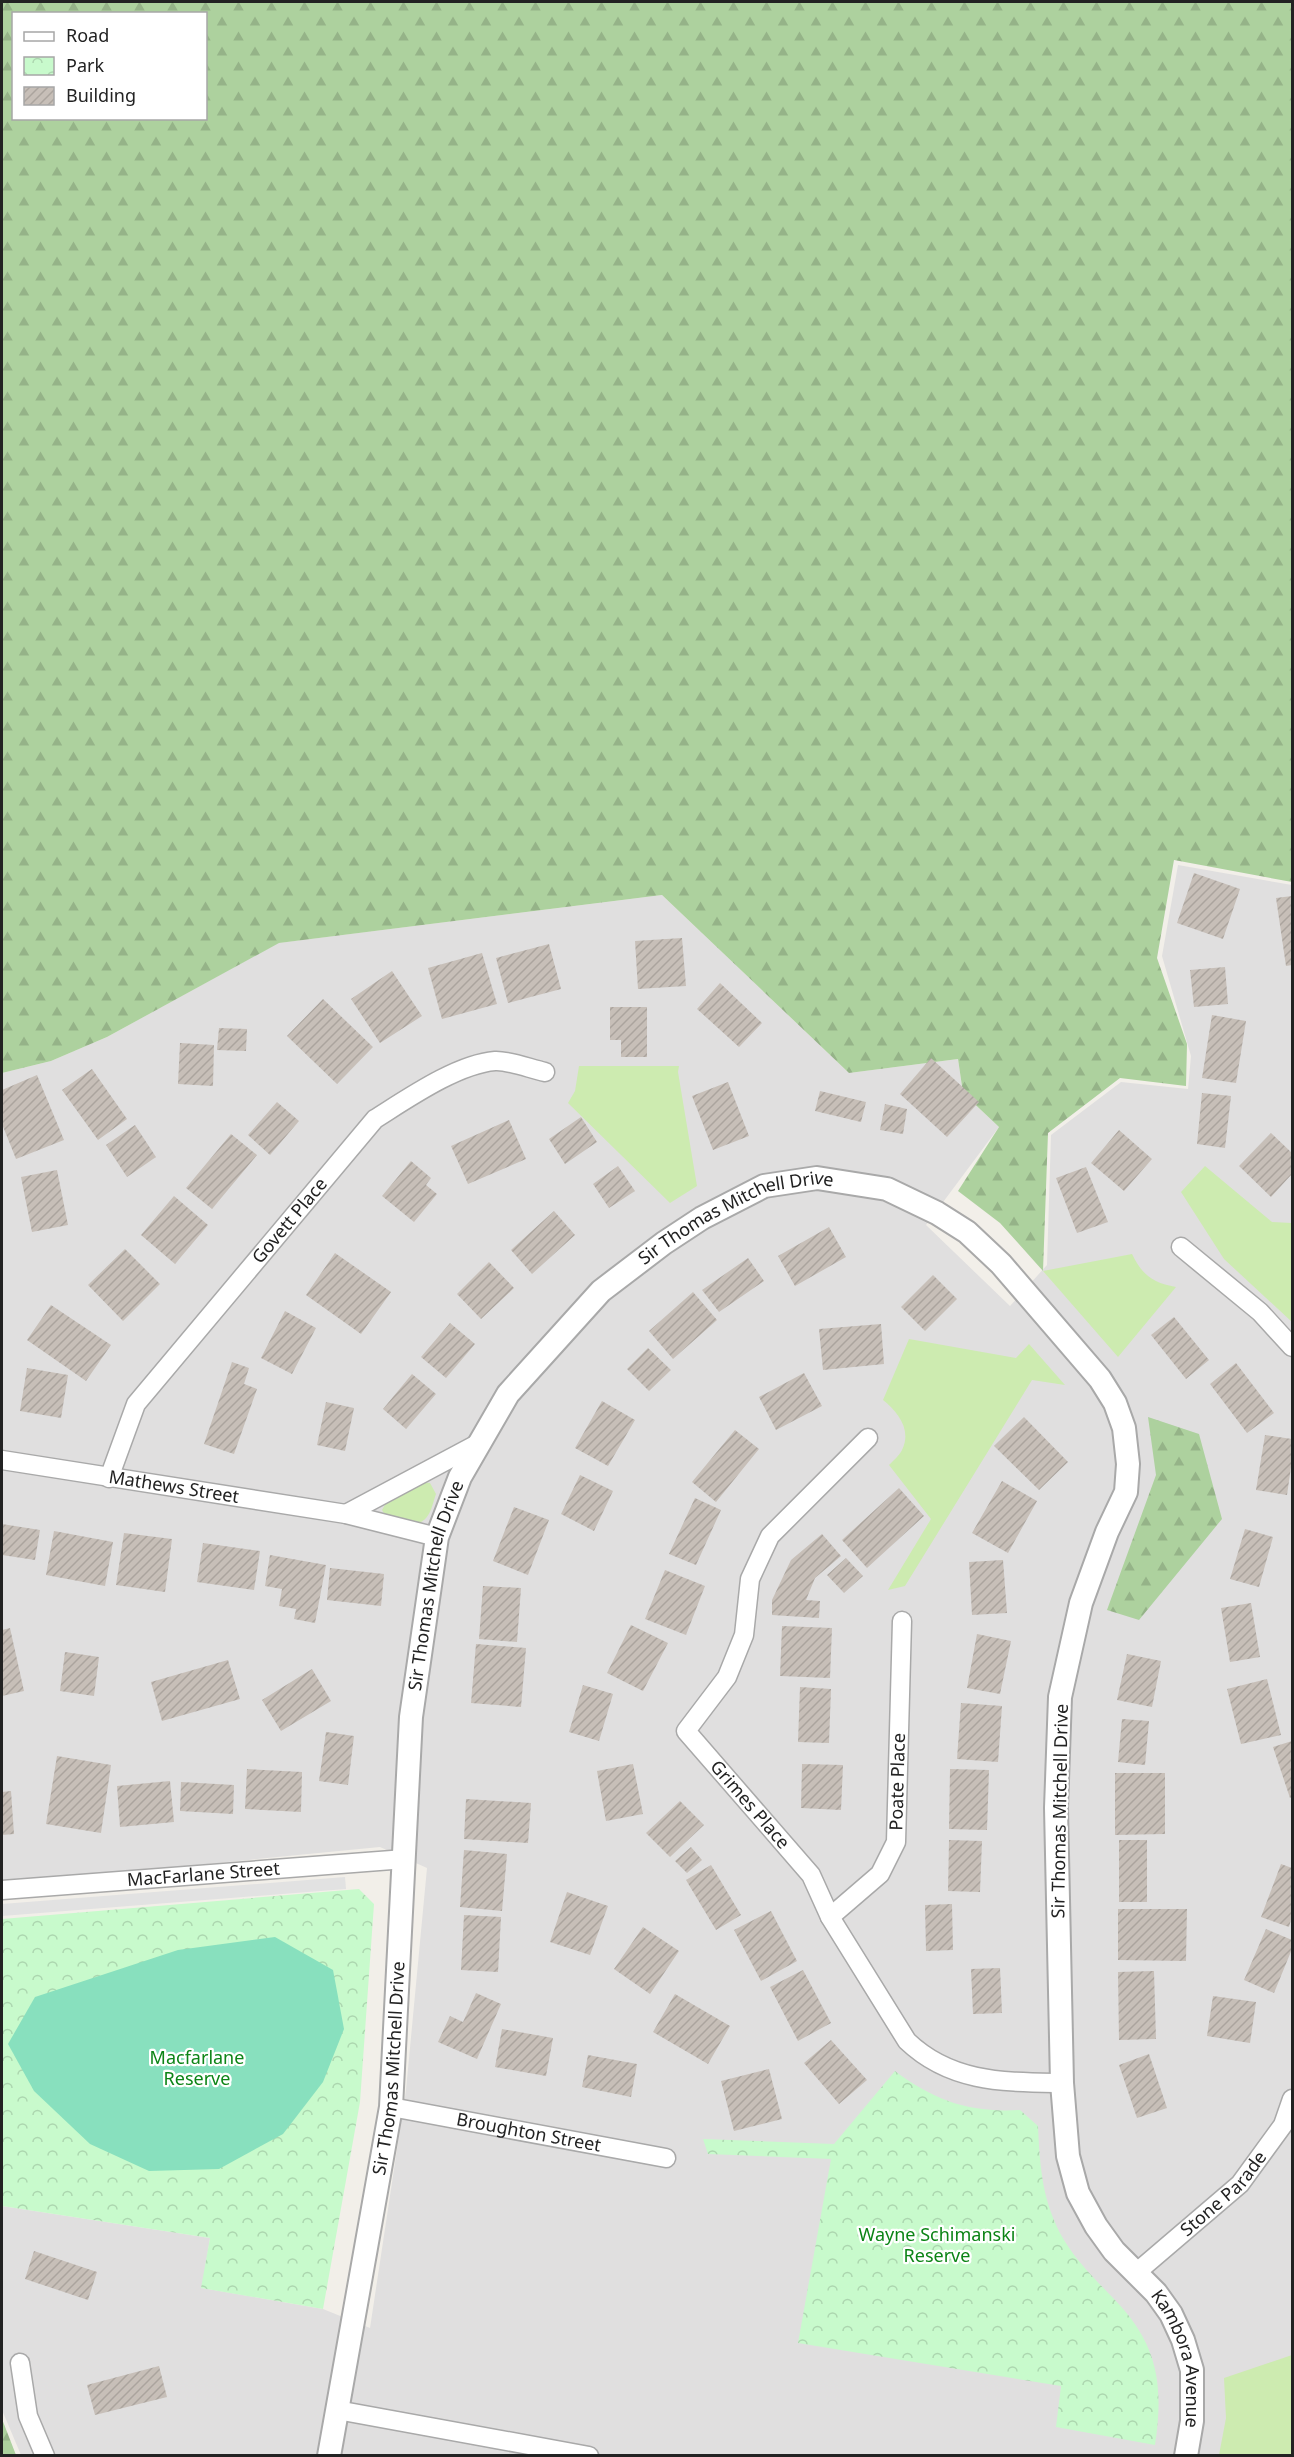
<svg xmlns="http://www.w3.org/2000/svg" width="1294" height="2457" viewBox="0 0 1294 2457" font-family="'Noto Sans',sans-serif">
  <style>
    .residential { fill: #e0dfdf }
    .grass { fill: #cdebb0 }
    .forest { fill: url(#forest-firs); fill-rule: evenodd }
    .park { fill: url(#park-crowns) }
    .pitch { fill: #88e0be }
    .parking { fill: #e2e2e2 }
    .building { fill: url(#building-hatch) }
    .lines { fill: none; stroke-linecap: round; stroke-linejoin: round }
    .minor-casing { stroke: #a9a9a9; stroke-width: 21 }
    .tertiary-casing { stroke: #a9a9a9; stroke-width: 26 }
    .minor { stroke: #fff; stroke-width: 18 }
    .tertiary { stroke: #fff; stroke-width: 22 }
    .labels { text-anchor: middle; stroke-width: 4.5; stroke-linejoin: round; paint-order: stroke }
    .street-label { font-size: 18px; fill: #222; stroke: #fff }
    .park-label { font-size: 18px; fill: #0c8416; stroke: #fff }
  </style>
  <defs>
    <pattern id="forest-firs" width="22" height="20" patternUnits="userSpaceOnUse" patternTransform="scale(1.5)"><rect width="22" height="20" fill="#add19e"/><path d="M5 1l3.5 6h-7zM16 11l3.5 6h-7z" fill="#95b388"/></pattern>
    <pattern id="park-crowns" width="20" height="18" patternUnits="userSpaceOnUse" patternTransform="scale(1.5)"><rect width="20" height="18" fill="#c8facc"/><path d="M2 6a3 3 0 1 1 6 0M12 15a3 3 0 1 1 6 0" fill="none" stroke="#acd6af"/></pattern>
    <pattern id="building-hatch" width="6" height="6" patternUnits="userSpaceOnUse" patternTransform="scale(1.5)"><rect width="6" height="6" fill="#c7bfb8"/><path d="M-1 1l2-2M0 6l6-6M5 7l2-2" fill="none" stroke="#aba49e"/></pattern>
  </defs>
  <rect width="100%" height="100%" fill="#f2efe9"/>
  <!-- residential -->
  <path class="residential" d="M1178,865L1292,885V2455H21L2,2410V2206L210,2238L202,2288L323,2309L370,2328L406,2090L427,1868L380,1847L2,1884V1073L51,1061L107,1037L278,943L662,895L849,1073L958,1059L963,1093L999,1127L926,1225L1010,1306L1047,1265L1051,1135L1121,1082L1188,1089L1191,1056L1162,956Z"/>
  <!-- grass -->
  <path class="grass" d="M579,1066H679L678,1072L697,1186L670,1203L568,1103L575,1091Z
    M1205,1166L1272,1222L1292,1223V1322L1224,1259L1181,1192Z
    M1132,1254C1142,1275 1153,1283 1176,1287L1118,1357L1043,1271Z
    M909,1339L1016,1358L1029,1344L1065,1385L1032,1380L905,1586L888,1590L931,1519L889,1465C893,1461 899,1456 902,1450C912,1430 898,1412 883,1400Z
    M422,1482L430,1483L436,1494C432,1505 431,1518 419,1523L385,1515L382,1510L386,1503Z
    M1292,2355V2455H1219L1226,2418L1224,2378Z"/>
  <!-- forest -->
  <path class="forest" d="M2,2H1292V882L1174,860L1157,958L1187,1044L1186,1086L1120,1078L1048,1133L1043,1271L1000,1223L958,1191L999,1127L963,1093L958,1059L849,1073L662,895L279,943L107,1037L51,1061L2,1073ZM14,14H206V118H14Z
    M1148,1417L1199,1434L1222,1519L1139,1620L1107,1610L1156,1475Z
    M2,2419L16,2455H2Z"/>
  <!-- park -->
  <path class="park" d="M359,1889L374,1904L360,2102L323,2309L201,2288L210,2238L2,2206V1919Z
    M895,2071C935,2101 970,2113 1020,2110L1038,2126C1040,2168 1042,2202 1064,2240C1078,2263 1096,2280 1114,2299C1158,2344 1164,2385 1155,2445L1056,2427L1061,2386L798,2343L831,2159L708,2154L703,2139L834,2144Z"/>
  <!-- pitch -->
  <path class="pitch" d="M275,1937L333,1970L344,2029L323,2082L283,2134L219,2169L149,2171L90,2144L34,2091L8,2044L35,1997L178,1950Z"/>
  <!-- parking -->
  <path class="parking" d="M345,1877L346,1889L2,1916V1904Z"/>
  <!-- building -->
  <path class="building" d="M1194,873L1240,889L1223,939L1177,923Z
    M1292,896V965L1286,966L1276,898Z
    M682,938L686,986L638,989L635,941Z
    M549,944L561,989L508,1003L496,958Z
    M482,953L497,1004L442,1019L428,968Z
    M1225,967L1228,1004L1194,1007L1190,970Z
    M392,971L422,1016L380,1043L351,999Z
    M720,983L762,1023L739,1047L697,1009Z
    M323,999L373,1047L337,1084L287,1036Z
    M610,1007H647V1057H621V1040H610Z
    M1212,1015L1246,1021L1236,1083L1202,1078Z
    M219,1028L247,1029L246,1051L217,1050Z
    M180,1043L214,1045L213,1086L178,1084Z
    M931,1058L979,1102L947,1137L900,1094Z
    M92,1069L127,1119L98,1140L62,1090Z
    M37,1075L64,1140L16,1159L2,1124V1090Z
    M728,1082L749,1136L713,1150L692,1096Z
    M820,1091L866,1102L861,1122L815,1111Z
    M1202,1093L1231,1096L1225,1148L1197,1144Z
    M277,1102L299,1121L270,1155L248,1135Z
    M885,1104L907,1109L903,1134L880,1130Z
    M581,1117L597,1142L565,1164L549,1139Z
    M509,1120L526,1159L468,1184L451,1146Z
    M135,1125L156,1157L127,1177L106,1145Z
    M1119,1130L1152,1159L1124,1191L1091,1163Z
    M1271,1133L1292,1153V1174L1271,1197L1239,1166Z
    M231,1134L257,1155L212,1209L186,1188Z
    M411,1161L431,1178L426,1185L437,1194L414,1222L382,1196Z
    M618,1166L635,1191L609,1208L593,1184Z
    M1086,1167L1108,1222L1077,1233L1056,1178Z
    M57,1170L68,1225L32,1232L21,1177Z
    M174,1196L208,1225L175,1264L141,1235Z
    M554,1211L575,1235L532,1274L511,1250Z
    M829,1227L846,1257L795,1286L778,1256Z
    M125,1249L160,1284L123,1321L88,1285Z
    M335,1253L391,1292L361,1334L306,1295Z
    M748,1258L764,1281L719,1312L702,1290Z
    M489,1262L514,1288L481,1319L457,1294Z
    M933,1275L957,1299L925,1331L901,1307Z
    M693,1292L717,1320L673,1359L649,1331Z
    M51,1305L111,1345L86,1381L27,1340Z
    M285,1311L316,1328L292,1374L261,1358Z
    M1174,1317L1209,1360L1186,1379L1151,1335Z
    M450,1323L475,1344L446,1378L421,1357Z
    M881,1324L884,1364L823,1370L819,1329Z
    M648,1348L671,1370L649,1391L627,1369Z
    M232,1362L249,1368L244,1384L257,1389L234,1454L204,1444Z
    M1236,1363L1274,1413L1247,1433L1210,1384Z
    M27,1368L68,1375L61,1418L20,1411Z
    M804,1373L822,1406L776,1430L759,1397Z
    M412,1374L436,1394L406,1429L383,1409Z
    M602,1401L635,1420L608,1466L575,1448Z
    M326,1402L354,1408L345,1451L317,1445Z
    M1024,1417L1068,1462L1039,1490L994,1446Z
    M735,1430L759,1449L716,1502L692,1482Z
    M1265,1435L1292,1439V1460L1287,1495L1256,1490Z
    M580,1475L613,1491L594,1531L561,1514Z
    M1002,1481L1037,1501L1008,1553L972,1533Z
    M899,1488L924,1516L867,1568L842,1540Z
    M695,1498L721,1510L696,1565L669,1554Z
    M514,1507L549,1520L528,1575L493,1561Z
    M2,1524L40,1530L35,1560L2,1555Z
    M1245,1529L1273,1537L1259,1587L1230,1579Z
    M54,1531L113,1542L105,1586L46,1575Z
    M124,1533L172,1539L165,1592L116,1585Z
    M822,1534L841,1556L815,1578L806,1600L820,1601L819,1618L772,1615V1600L791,1560Z
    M203,1543L260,1551L254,1590L197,1582Z
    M270,1555L326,1565L315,1623L294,1619L296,1609L279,1606L282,1589L265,1586Z
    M846,1558L863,1576L844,1593L827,1575Z
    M1003,1560L1007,1613L972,1615L969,1562Z
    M330,1568L384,1574L381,1606L327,1600Z
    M665,1570L705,1586L686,1635L645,1619Z
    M483,1586L521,1588L517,1642L479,1639Z
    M1251,1603L1260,1657L1230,1662L1221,1608Z
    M631,1625L668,1643L643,1691L607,1673Z
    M782,1626L832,1628L830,1678L780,1676Z
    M10,1628L24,1691L2,1696V1630Z
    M977,1634L1011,1641L1000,1694L967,1688Z
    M476,1644L526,1648L521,1707L471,1703Z
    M65,1652L99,1657L94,1696L60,1691Z
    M1127,1654L1161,1661L1152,1707L1117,1700Z
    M228,1660L240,1699L162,1721L151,1682Z
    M312,1669L331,1701L281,1731L262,1700Z
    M1267,1679L1281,1735L1241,1744L1227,1689Z
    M583,1685L613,1694L599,1741L569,1732Z
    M800,1687L831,1689L829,1743L798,1742Z
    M961,1703L1002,1706L998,1762L957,1759Z
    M1122,1719L1149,1721L1145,1765L1118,1762Z
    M326,1732L354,1736L348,1785L319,1781Z
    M1292,1741V1797L1290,1798L1273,1747Z
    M57,1756L111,1765L101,1833L46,1824Z
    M633,1764L643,1814L606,1821L597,1771Z
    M802,1764L843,1765L841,1810L801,1808Z
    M247,1769L302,1772L301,1812L245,1809Z
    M950,1769L989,1770L987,1830L949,1829Z
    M1115,1773H1165V1834L1115,1835Z
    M170,1781L174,1822L120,1827L117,1786Z
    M181,1782L234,1785L233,1814L180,1811Z
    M11,1791L14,1834L2,1835V1792Z
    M466,1799L531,1803L528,1843L464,1839Z
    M680,1801L704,1825L670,1857L646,1833Z
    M949,1840L982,1841L980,1892L948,1891Z
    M1119,1840H1147V1902H1119Z
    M691,1847L702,1860L687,1873L675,1861Z
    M464,1850L507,1854L502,1911L460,1907Z
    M1281,1864L1292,1868V1916L1289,1927L1261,1917Z
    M711,1865L741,1915L716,1930L686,1880Z
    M567,1892L608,1906L590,1955L550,1942Z
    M952,1904L953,1950L926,1951L925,1905Z
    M1118,1909H1187L1186,1961L1118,1960Z
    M771,1911L797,1961L761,1981L734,1930Z
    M464,1915L501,1917L498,1972L461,1970Z
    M643,1927L679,1951L650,1994L614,1969Z
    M1266,1929L1292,1940V1949L1274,1993L1244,1980Z
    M1000,1968L1002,2013L973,2014L971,1969Z
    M803,1970L831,2023L798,2041L770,1987Z
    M1154,1971L1156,2039L1119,2040L1118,1972Z
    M476,1993L501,2004L477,2059L438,2042L450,2016L463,2022Z
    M675,1994L730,2026L708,2064L653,2032Z
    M1213,1996L1256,2002L1250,2043L1207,2036Z
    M502,2029L553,2038L546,2076L495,2067Z
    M831,2040L867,2080L839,2104L804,2063Z
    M1149,2054L1167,2108L1137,2118L1119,2065Z
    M588,2055L637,2064L631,2097L582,2087Z
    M769,2069L782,2119L734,2131L721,2081Z
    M34,2251L97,2272L88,2300L25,2279Z
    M159,2366L167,2397L95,2415L87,2385Z"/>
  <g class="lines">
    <defs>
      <g id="minor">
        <path d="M1181,1247L1260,1312L1292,1347"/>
        <path id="s1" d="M868,1438L770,1536L750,1579L744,1635L727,1677L686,1731L811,1875L830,1917L907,2041C951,2083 1004,2082 1062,2083"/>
        <path id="s2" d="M2,1460L346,1514L437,1537"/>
        <path id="s3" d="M109,1478L136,1404L375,1119C407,1099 457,1064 495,1061C508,1060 531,1069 545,1072"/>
        <path d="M346,1514L481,1442"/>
        <path id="s4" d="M2,1890L405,1859"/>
        <path id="s5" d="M830,1917L880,1874L896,1842L902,1621"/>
        <path id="s6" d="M391,2107L666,2158"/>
        <path id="s7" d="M1137,2272L1240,2184L1283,2125L1292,2099"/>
        <path d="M20,2363L28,2416L45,2456"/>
        <path d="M337,2410L589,2456"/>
      </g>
      <g id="tertiary">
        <path id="s8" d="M329,2456L391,2107L411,1717L437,1537L460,1477L508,1394L601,1291L664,1243L702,1218L764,1186L817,1178L887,1189L937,1213L967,1232L1001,1264L1100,1379L1115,1403L1124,1428L1128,1464L1126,1492L1107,1532L1081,1603L1060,1697L1056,1808L1062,2083L1068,2156L1078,2193L1096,2226L1114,2251L1156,2293L1171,2314L1183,2340L1192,2370V2421L1186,2456"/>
      </g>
    </defs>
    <!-- minor casing -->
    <use href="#minor" class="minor-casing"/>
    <!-- tertiary casing -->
    <use href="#tertiary" class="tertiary-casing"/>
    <!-- minor -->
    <use href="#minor" class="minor"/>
    <!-- tertiary -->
    <use href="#tertiary" class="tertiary"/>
  </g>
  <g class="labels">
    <!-- street labels -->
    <g class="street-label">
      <text dy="6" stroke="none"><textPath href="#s3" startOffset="318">Govett Place</textPath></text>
      <text dy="6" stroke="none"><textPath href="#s8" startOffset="1383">Sir Thomas Mitchell Drive</textPath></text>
      <text dy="6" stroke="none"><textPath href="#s2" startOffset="174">Mathews Street</textPath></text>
      <text dy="6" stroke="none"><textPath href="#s8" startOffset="879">Sir Thomas Mitchell Drive</textPath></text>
      <text dy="6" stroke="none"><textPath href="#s5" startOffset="162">Poate Place</textPath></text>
      <text dy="6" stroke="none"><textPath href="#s1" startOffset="453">Grimes Place</textPath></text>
      <text transform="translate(1060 1811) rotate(-89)" y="6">Sir Thomas Mitchell Drive</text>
      <text dy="6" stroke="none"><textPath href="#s4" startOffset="202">MacFarlane Street</textPath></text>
      <text dy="6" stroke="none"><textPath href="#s8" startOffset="393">Sir Thomas Mitchell Drive</textPath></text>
      <text dy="6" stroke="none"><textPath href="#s6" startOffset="140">Broughton Street</textPath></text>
      <text dy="6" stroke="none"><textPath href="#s7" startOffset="117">Stone Parade</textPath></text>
      <text dy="6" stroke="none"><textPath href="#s8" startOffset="2866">Kambora Avenue</textPath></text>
    </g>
    <!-- park labels -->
    <g class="park-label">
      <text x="197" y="2064">Macfarlane<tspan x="197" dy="21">Reserve</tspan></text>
      <text x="937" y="2241">Wayne Schimanski<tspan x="937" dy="21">Reserve</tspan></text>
    </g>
  </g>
  <!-- border -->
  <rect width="1294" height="2457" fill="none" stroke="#222222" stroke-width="6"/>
  <!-- legend -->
  <rect x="12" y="12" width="195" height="108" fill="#ffffff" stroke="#a7a7a7" stroke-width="1.5"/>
  <rect x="24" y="32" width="30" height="9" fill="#ffffff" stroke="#a7a7a7" stroke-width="1.5"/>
  <text x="66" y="42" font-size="18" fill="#222222">Road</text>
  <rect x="24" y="57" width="30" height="18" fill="url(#park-crowns)" stroke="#a7a7a7" stroke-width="1.5"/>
  <text x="66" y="72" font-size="18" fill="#222222">Park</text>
  <rect x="24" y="87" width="30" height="18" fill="url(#building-hatch)" stroke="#a7a7a7" stroke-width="1.5"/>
  <text x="66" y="102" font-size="18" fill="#222222">Building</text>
</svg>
